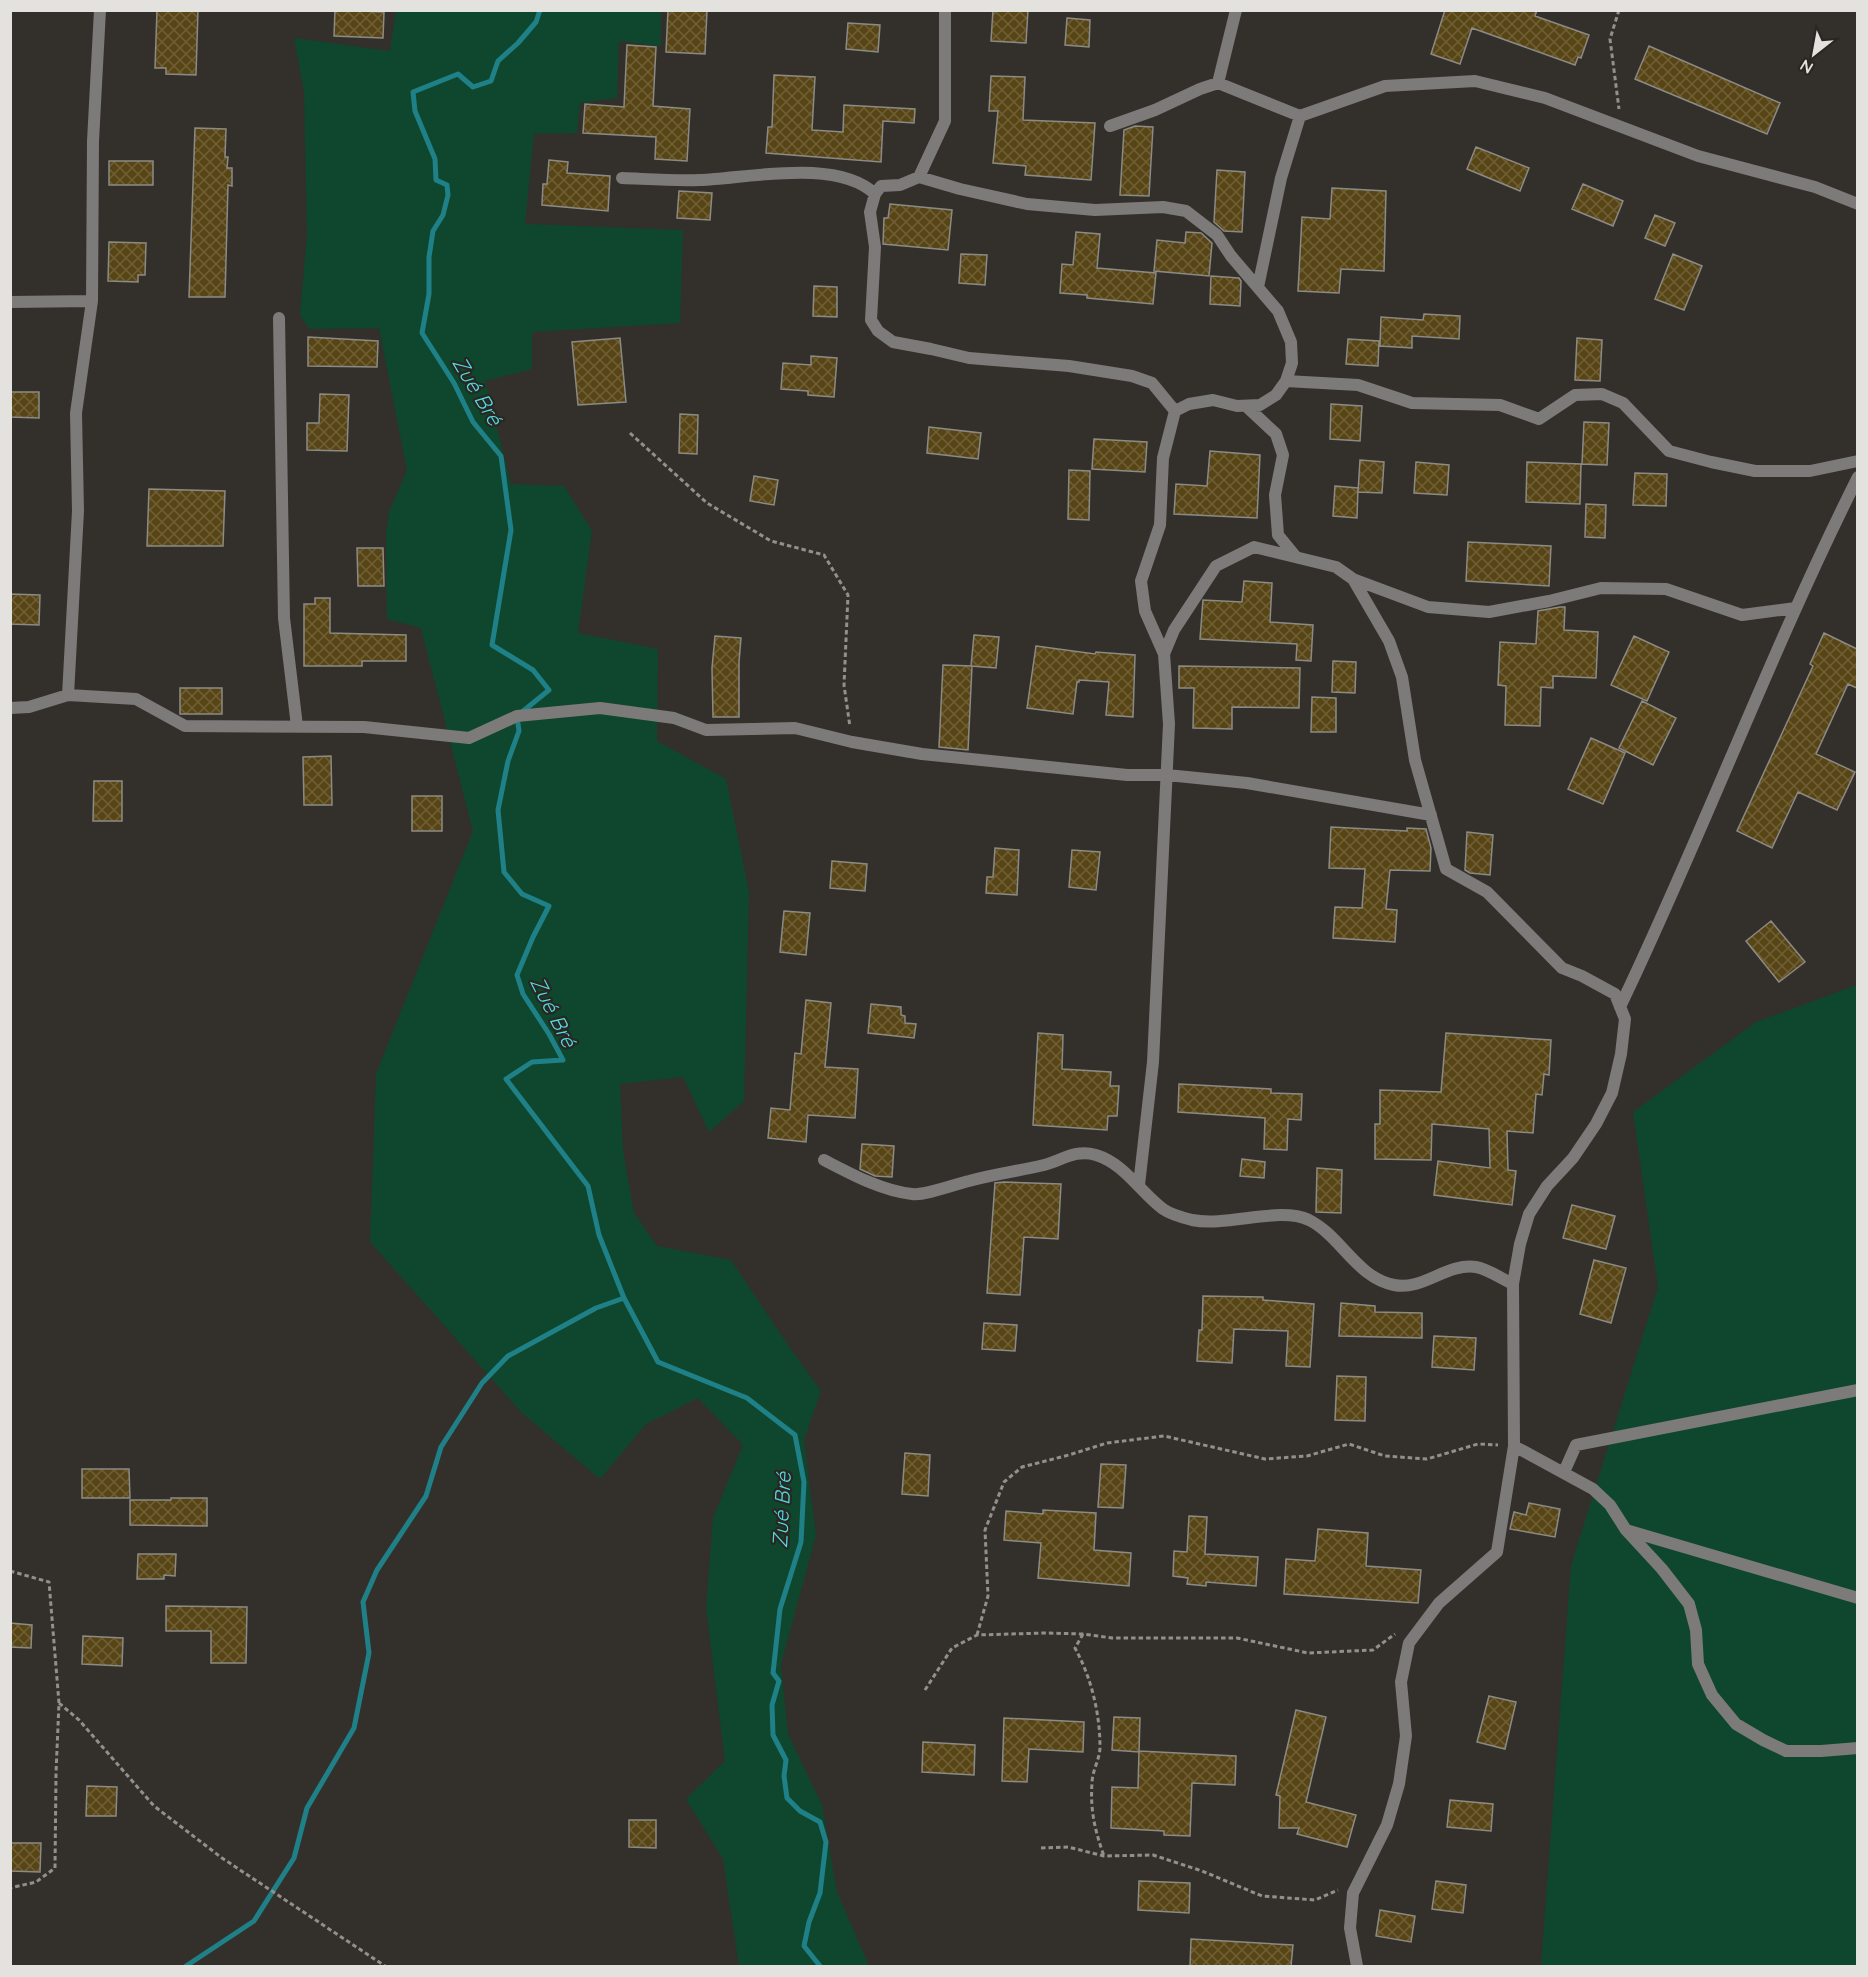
<svg xmlns="http://www.w3.org/2000/svg" width="1868" height="1977" viewBox="0 0 1868 1977" font-family="Quicksand,sans-serif">
  <style>
    .grass { fill: #0e472e }
    .lines { fill: none; stroke-linecap: round; stroke-linejoin: round }
    .stream { stroke: #1f8187; stroke-width: 5 }
    .building { fill: url(#building-cross-hatch); stroke: #8c8a84; stroke-width: 1.5 }
    .path { stroke: #928f8c; stroke-width: 3; stroke-dasharray: 4.5 3; stroke-linecap: butt }
    .street { stroke: #7d7a7a; stroke-width: 12 }
    .labels { text-anchor: middle; stroke-width: 4.5; stroke-linejoin: round; paint-order: stroke }
    .water-label { font-size: 21px; font-style: italic; fill: #53dae3; stroke: #292722 }
  </style>
  <defs>
    <pattern id="building-cross-hatch" width="8" height="8" patternUnits="userSpaceOnUse" patternTransform="scale(1.5)"><rect width="8" height="8" fill="#584516"/><path d="M0 0l8 8M0 8l8-8" fill="none" stroke="#706037"/></pattern>
  </defs>
  <rect width="100%" height="100%" fill="#33302c"/>
  <!-- grass -->
  <path class="grass" d="M396,11H661V46L619,41L617,98L580,103L577,133L534,134L525,224L683,230L680,323L532,332V369L485,381L511,484L564,486L592,531L578,633L658,649L657,741L726,779L749,892L744,1101L709,1132L683,1077L620,1084L623,1151L634,1213L657,1246L731,1260L790,1348L821,1391L804,1440L816,1535L781,1664L788,1734L822,1805L837,1892L869,1966H739L723,1859L686,1799L725,1761L706,1608L713,1518L743,1445L698,1398L646,1424L600,1479L522,1413L370,1242L376,1074L473,831L421,628L387,619L386,534L389,512L407,470L379,328L309,329L300,315L307,234L304,91L294,38L390,51Z
    M1857,985V1966H1541L1571,1566L1658,1287L1633,1112L1756,1022Z"/>
  <g class="lines">
    <!-- stream -->
    <path class="stream" d="M540,10L536,22L518,43L498,61L491,81L473,87L458,74L413,92L415,111L435,159L436,180L447,185L448,195L443,215L433,231L429,257V294L422,333L454,383L473,422L501,456L511,530L492,645L533,670L549,690L517,716L519,731L508,761L498,810L504,872L522,894L549,906L533,937L517,975L523,994L549,1034L563,1060L532,1062L506,1079L588,1186L599,1235L624,1298L658,1362L747,1398L795,1435L804,1482L801,1542L780,1609L773,1673L779,1681L772,1705L773,1735L786,1760L784,1776L787,1798L800,1811L820,1822L826,1842L820,1893L809,1922L804,1946L820,1966
      M186,1966L254,1921L294,1858L307,1808L354,1728L369,1653L363,1602L377,1570L426,1496L441,1447L482,1383L508,1356L596,1308L624,1298"/>
  </g>
  <!-- building -->
  <path class="building" d="M157,10H198L196,75L166,74V68H155Z
    M335,10L384,12L383,38L334,36Z
    M668,10H707L705,54L666,52Z
    M993,10H1028L1026,43L991,41Z
    M1445,10H1537L1535,16L1589,35L1581,58L1578,57L1575,65L1472,28L1460,64L1431,54Z
    M1067,18L1090,20L1089,47L1065,45Z
    M848,23L880,25L878,52L846,49Z
    M627,45L656,47L653,106L690,109L687,161L655,159L656,137L583,133L585,104L624,107Z
    M1649,46L1780,103L1767,134L1635,79Z
    M774,75L815,77L812,130L843,132L844,105L915,109L914,123L883,121L881,162L766,153L768,127H772Z
    M991,76L1025,77L1023,120L1095,123L1091,180L1025,175L1026,166L993,163L998,111H989Z
    M1135,126L1153,127L1149,196L1120,195L1124,130Z
    M195,128L226,129L225,157H228L227,168H232V186L228,185L225,297H189Z
    M1476,147L1529,168L1520,191L1467,169Z
    M549,160L568,162L567,173L610,176L608,211L542,205L543,184H547Z
    M109,161H153V185H109Z
    M1217,170L1245,172L1242,232L1224,231L1214,222Z
    M1583,184L1623,201L1613,226L1572,209Z
    M1332,188L1386,191L1384,271L1341,269L1339,293L1298,291L1302,217L1330,219Z
    M679,191L712,193L710,220L677,218Z
    M890,204L952,210L948,250L883,244L884,218H888Z
    M1655,215L1675,223L1665,246L1645,238Z
    M1076,232L1100,234L1097,268L1156,273L1153,304L1087,298V295L1060,293L1062,264L1073,265Z
    M1186,232L1201,233L1212,243L1209,276L1154,271L1157,240L1185,243Z
    M109,242L146,243L145,275H138V282L108,281Z
    M961,254L987,255L985,285L959,283Z
    M1673,254L1702,266L1684,310L1655,299Z
    M1211,276L1239,278L1241,281L1240,306L1210,304Z
    M814,286L837,287V317L813,316Z
    M1424,314L1460,316L1459,339L1412,336V348L1380,346L1381,317L1423,320Z
    M308,337L378,341L377,367L308,366Z
    M620,338L626,402L578,405L572,342Z
    M1577,338L1602,340L1600,381L1575,380Z
    M1348,339L1379,341L1378,366L1346,364Z
    M811,356L837,358L834,397L808,395V391L781,389L783,363L811,365Z
    M10,392H39V418L10,417Z
    M320,394L349,395L347,451L307,450V423H319Z
    M1331,404L1362,406L1360,441L1330,439Z
    M680,414L698,415L697,454L679,453Z
    M1584,422L1609,423L1607,465L1582,464Z
    M929,427L981,433L978,459L927,453Z
    M1094,439L1147,442L1145,472L1092,469Z
    M1210,451L1260,455L1257,518L1174,514L1176,484L1207,486Z
    M1360,460L1384,462L1382,493L1358,492Z
    M1416,462L1449,465L1447,495L1414,493Z
    M1527,462L1581,464L1580,504L1526,502Z
    M1069,470L1090,471L1089,520L1068,519Z
    M1635,473L1667,474L1666,506L1633,505Z
    M754,476L778,480L774,505L750,501Z
    M1335,486L1358,488L1357,518L1333,516Z
    M149,489L225,491L223,546H147Z
    M1586,504L1606,505L1605,538L1585,537Z
    M1468,542L1551,546L1549,586L1466,581Z
    M357,548H383L384,586H358Z
    M1244,581L1272,583L1270,622L1313,625L1311,661L1296,660L1297,644L1200,639L1203,600L1242,602Z
    M10,594L40,595L39,625L10,624Z
    M315,598H330V633L406,635V661H362V666H304V604H315Z
    M1560,607H1565L1564,630L1598,632L1596,678L1553,676V688L1541,687L1540,726L1505,725L1506,686L1498,685L1500,642L1536,644L1538,611Z
    M1824,633L1857,649V688L1848,684L1816,754L1855,772L1837,810L1798,792L1772,848L1737,831L1813,666L1810,664Z
    M974,635L999,637L996,668L971,666Z
    M715,636L741,638L739,662V717H713L712,668Z
    M1634,636L1669,652L1647,701L1611,685Z
    M1036,646L1095,654L1096,652L1135,655L1133,717L1106,715L1109,682L1079,680V682H1077L1073,714L1027,708Z
    M1333,661L1356,662L1355,693L1332,692Z
    M943,665L972,666L968,750L939,747Z
    M1179,666L1300,668L1299,708L1232,707V729L1193,728L1194,688H1179Z
    M180,688H222V714H180Z
    M1312,697L1336,698V732H1311Z
    M1642,701L1676,718L1653,765L1619,748Z
    M1591,738L1625,753L1603,804L1568,789Z
    M331,756L332,805H304L303,757Z
    M94,781H122V821H93Z
    M412,796H442V831H412Z
    M1331,827L1407,831V828L1426,829L1431,848L1430,871L1390,870L1386,909L1397,910L1395,942L1333,938L1335,907L1362,908L1365,869L1329,868Z
    M1467,832L1493,835L1490,875L1470,873L1465,870Z
    M995,848L1019,850L1017,895L986,893L987,877H993Z
    M1072,850L1100,852L1096,890L1069,887Z
    M832,861L867,864L865,891L830,888Z
    M784,911L810,913L806,955L780,952Z
    M1771,921L1805,962L1779,982L1746,941Z
    M806,1000L831,1003L825,1067L858,1069L855,1118L808,1115L806,1142L768,1138L771,1108L790,1110L795,1053L801,1054Z
    M871,1004L901,1007V1015L905,1016V1023L916,1024L914,1038L868,1033Z
    M1038,1033L1063,1035L1062,1069L1111,1072L1110,1086H1119L1117,1116H1108L1107,1130L1033,1125Z
    M1446,1033L1551,1040L1549,1075L1544,1074L1542,1095L1536,1094L1533,1133L1507,1131L1508,1170L1516,1171L1512,1205L1434,1195L1438,1161L1490,1168L1489,1129L1432,1124L1431,1160L1375,1159V1124H1380V1090L1441,1092Z
    M1179,1084L1271,1089V1093L1302,1094L1301,1120L1288,1119L1287,1150L1264,1149L1265,1118L1178,1112Z
    M862,1144L894,1146L892,1177L875,1176L860,1169Z
    M1242,1159L1265,1162L1264,1178L1240,1176Z
    M1317,1168L1342,1170L1341,1213L1316,1212Z
    M1004,1182L1061,1184L1058,1239L1024,1237L1020,1295L987,1293L995,1183Z
    M1572,1205L1615,1216L1606,1249L1563,1238Z
    M1594,1260L1626,1268L1611,1323L1580,1314Z
    M1203,1296L1263,1297V1300L1314,1304L1310,1367L1286,1366L1288,1331L1234,1329L1232,1363L1197,1361L1199,1330H1202Z
    M1341,1303L1375,1306V1312L1422,1313V1338L1339,1336Z
    M984,1323L1017,1325L1015,1351L982,1349Z
    M1434,1336L1476,1338L1474,1370L1432,1367Z
    M1337,1376L1366,1377L1365,1421L1335,1420Z
    M905,1453L930,1455L928,1496L902,1494Z
    M1101,1464L1126,1465L1123,1508L1098,1507Z
    M82,1469H129L130,1498H82Z
    M171,1498H207V1526L130,1525V1500H171Z
    M1529,1503L1560,1509L1555,1537L1510,1529L1514,1512L1526,1515Z
    M1043,1510L1096,1513L1094,1550L1131,1553L1129,1586L1038,1578L1041,1543L1004,1540L1006,1511L1043,1514Z
    M1189,1516L1207,1517L1205,1554L1258,1557L1256,1586L1206,1582V1586L1187,1584L1188,1578L1173,1576L1174,1551L1187,1552Z
    M1318,1529L1368,1533L1366,1566L1421,1570L1418,1603L1284,1594L1286,1559L1315,1561Z
    M138,1554H176L175,1576L164,1575V1579H137Z
    M166,1606L247,1607L246,1663H211V1631H166Z
    M10,1623L32,1625L31,1648L10,1647Z
    M83,1636L123,1638L122,1666L82,1664Z
    M1489,1696L1516,1702L1505,1749L1477,1742Z
    M1296,1710L1326,1717L1306,1802L1356,1815L1347,1847L1297,1834L1299,1828H1279L1280,1796L1276,1795Z
    M1114,1717L1140,1718L1139,1752L1112,1750Z
    M1004,1718L1084,1722L1083,1752L1029,1749L1027,1782L1002,1781Z
    M923,1742L975,1745L974,1775L922,1772Z
    M1139,1751L1236,1756L1235,1785L1192,1783L1190,1836L1164,1835V1831L1111,1828L1112,1787L1138,1788Z
    M87,1786L117,1787L116,1816H86Z
    M1450,1800L1493,1804L1491,1831L1447,1827Z
    M629,1820H656V1848L629,1847Z
    M10,1843H41L40,1872L10,1871Z
    M1139,1881L1190,1883L1189,1913L1138,1910Z
    M1436,1881L1466,1885L1463,1913L1432,1909Z
    M1380,1910L1415,1916L1411,1942L1376,1936Z
    M1191,1939L1293,1945L1291,1966H1190Z"/>
  <g class="lines">
    <!-- path -->
    <path class="path" d="M1619,10L1610,39L1619,109
      M630,433L707,503L771,541L824,555L848,595L844,685L850,727
      M10,1571L49,1582L59,1703L56,1773L55,1868L36,1882L10,1888
      M1083,1634L1075,1648C1091,1677 1100,1713 1100,1747C1100,1759 1092,1771 1092,1783C1090,1810 1095,1831 1104,1856
      M977,1635L988,1596L985,1530L1004,1482L1022,1467L1069,1455L1107,1443L1164,1436L1265,1459L1307,1456L1349,1444L1385,1456L1427,1459L1478,1444L1498,1445
      M925,1690L952,1648L977,1635L1045,1633L1083,1634L1112,1638H1237L1308,1653L1373,1650L1395,1634
      M59,1703L79,1720L154,1806L222,1858L385,1966
      M1041,1848L1068,1847L1104,1856L1153,1855L1202,1871L1262,1896L1315,1900L1338,1890"/>
    <!-- street -->
    <path class="street" d="M1218,83L1236,10
      M1110,126L1155,110L1200,89L1218,83L1300,116L1385,86L1475,81L1545,98L1698,156L1815,187L1858,204
      M919,177L945,121V10
      M622,178C648,179 674,181 700,180C749,178 837,158 875,194
      M1258,287L1281,178L1300,116
      M10,302L92,301
      M279,318L284,618L297,726
      M1286,381L1358,385L1412,403L1500,405L1539,419L1575,395L1602,394L1623,403L1669,451L1711,462L1755,471H1810L1858,461
      M1246,406L1276,434L1283,455L1275,495L1278,535L1296,557
      M1353,579L1428,607L1489,612L1549,601L1601,588L1666,589L1742,615L1796,608
      M1164,654L1174,630L1216,566L1254,547L1336,567L1353,579L1389,641L1402,677L1415,760L1446,869L1487,892L1562,968L1582,976L1615,994L1625,1019L1621,1054L1612,1093L1596,1124L1573,1158L1547,1186L1529,1214L1520,1244L1513,1284L1514,1446L1497,1552L1439,1603L1409,1643L1401,1682L1406,1736L1399,1784L1387,1825L1353,1893L1350,1928L1357,1966
      M68,695L78,511L76,413L92,301L93,141L100,10
      M10,708L29,707L68,695L136,699L185,726L364,727L469,738L517,716L600,708L674,718L706,730L795,728L852,742L922,754L1127,775H1167L1247,783L1431,815
      M1620,1007C1704,832 1771,650 1858,477
      M824,1160C851,1174 882,1191 912,1194C924,1196 956,1184 969,1181C994,1174 1019,1171 1044,1165C1063,1160 1075,1149 1096,1155C1125,1164 1140,1192 1163,1209C1170,1214 1184,1218 1192,1220C1228,1227 1279,1206 1309,1220C1341,1236 1357,1278 1394,1285C1423,1291 1446,1263 1476,1267C1488,1269 1502,1279 1513,1284
      M1139,1185L1153,1062L1169,724L1164,654L1145,611L1141,581L1160,525L1163,458L1175,411L1189,404L1213,400L1237,406L1260,405L1276,395L1286,381L1292,363L1291,342L1278,311L1231,256L1217,235L1186,211L1163,207L1095,210L1027,204L960,189L919,177L900,185L881,186L875,194L870,212L875,247L871,320L878,331L893,342L931,349L969,358L1069,366L1132,376L1152,383L1175,411
      M1514,1446L1593,1489L1610,1505L1626,1530L1662,1569L1689,1604L1696,1630L1698,1664L1712,1695L1736,1724L1763,1740L1786,1751H1821L1858,1748
      M1564,1472L1576,1445L1858,1390
      M1626,1530L1858,1598"/>
  </g>
  <g class="labels">
    <!-- water labels -->
    <g class="water-label">
      <text transform="translate(477 391) rotate(59)" y="7">Zué Bré</text>
      <text transform="translate(553 1012) rotate(63)" y="7">Zué Bré</text>
      <text transform="translate(782 1510) rotate(-87)" y="7">Zué Bré</text>
    </g>
  </g>
  <!-- border -->
  <rect width="1868" height="1977" fill="none" stroke="#e4e2df" stroke-width="24"/>
  <!-- north arrow -->
  <g transform="translate(1814 54) rotate(211)" stroke="#292722" stroke-width="4.5" paint-order="stroke">
  <path d="M0-4.5L10 22L0 15L-10 22Z" fill="#e4e2df"/>
  <text y="-9" font-size="16" font-weight="bold" text-anchor="middle" fill="#e4e2df">N</text>
  </g>
</svg>
